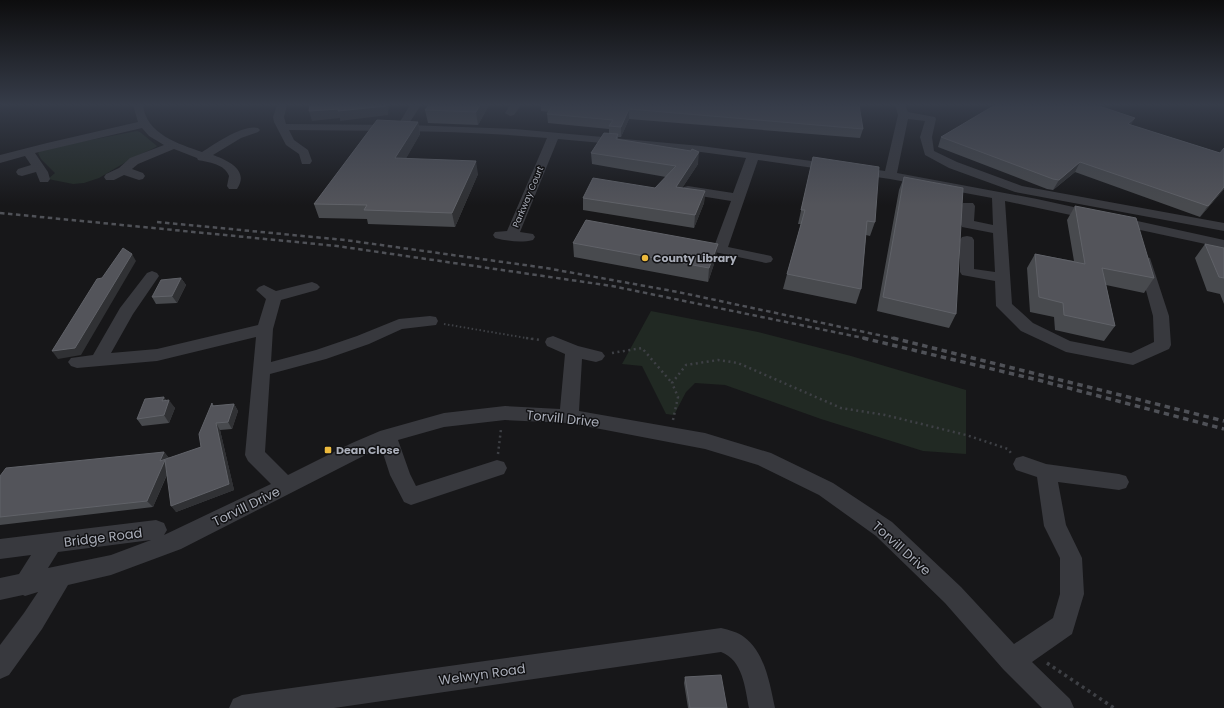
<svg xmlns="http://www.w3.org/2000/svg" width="1224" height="708" viewBox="0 0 1224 708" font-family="Poppins,sans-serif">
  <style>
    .green { fill: #212923 }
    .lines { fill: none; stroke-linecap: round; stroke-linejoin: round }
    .path-far2 { stroke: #3e4045; stroke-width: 2; stroke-dasharray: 1.5 2.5; stroke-linecap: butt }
    .path-far1 { stroke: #3e4045; stroke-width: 2.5; stroke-dasharray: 2 3.5; stroke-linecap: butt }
    .path { stroke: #3e4045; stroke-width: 3.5; stroke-dasharray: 3 4; stroke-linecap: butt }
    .minor { fill: #38393e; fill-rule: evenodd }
    .rail-far1 { stroke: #4f5157; stroke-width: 2.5; stroke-dasharray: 4.5 3.5; stroke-linecap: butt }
    .rail { stroke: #4f5157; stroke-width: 3.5; stroke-dasharray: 5.5 4.5; stroke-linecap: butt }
    .wall { fill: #484a4e }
    .shaded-wall { fill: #303134 }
    .building { fill: #53545a; stroke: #606268 }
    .poi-dot { fill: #ecb93c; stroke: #121214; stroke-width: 1.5 }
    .labels { text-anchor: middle; stroke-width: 3; stroke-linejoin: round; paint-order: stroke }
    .far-street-label { font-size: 9px; fill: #aaaeb9; stroke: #121214 }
    .poi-label { font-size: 11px; font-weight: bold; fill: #aaaeb9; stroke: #121214; text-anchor: start }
    .near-street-label { font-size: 13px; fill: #aaaeb9; stroke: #121214 }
  </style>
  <rect width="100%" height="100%" fill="#171719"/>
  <!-- green -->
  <path class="green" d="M137,131L140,132L157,146L156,147L131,159L99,178L84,183L73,184L48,179L55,173L41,159L38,153L41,150L49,148Z
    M651,311L758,332L851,356L966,390V454L923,451L821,419L725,385L695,383L686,392L674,415L666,414L642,366L622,364Z"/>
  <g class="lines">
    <!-- path-far2 -->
    <path class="path-far2" d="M444,324L532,339"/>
    <!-- path-far1 -->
    <path class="path-far1" d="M526,338L540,340
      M612,353L642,348L672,383
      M673,420L678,397L672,383L686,365L718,360L738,363L841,408L885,415L966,435L1008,449L1011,453
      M498,454L501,429"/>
    <!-- path -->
    <path class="path" d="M1047,663L1114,708"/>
    <!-- minor -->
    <path class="minor" d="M133,105H143C146,134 179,144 202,152C215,144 243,124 258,128L260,130L258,132L241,138L213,155C227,160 250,170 237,189H229L227,186L229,176C225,164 208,162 198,160L197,158L174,149L138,164L132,169L143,173L145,176L143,179L139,180L124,175L114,180H106L104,177L106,174L119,168L130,158L164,145L149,136L142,128L35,153L48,172L50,179L48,182H40L36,172L22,176L18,175L16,172L18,169L31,165L25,156L0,163V155L47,143L138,122Z
      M277,105H287L284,117L286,124L398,125L410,105H421L408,125L515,129L701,146L885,171L898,115L895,105H905L908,112L935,117L936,119L932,137L934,151L957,162L1022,186L1224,223V231L1015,192L949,168L925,155L920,137L925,121L908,119L897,173L1037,199L1224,240V248L1005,201L1012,304L1033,323L1070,341L1131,353L1154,342L1153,316L1138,261L1140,258L1145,257L1150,258L1169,316L1171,345L1169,349L1133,365L1066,352L1021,331L996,306L995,281L962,275L960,272V240L962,237L967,236L972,237L974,240V269L995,272L993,233L962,227C959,222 960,208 963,203H973L975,206L974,221L993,225L992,198L890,179L758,160L728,247L771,256L773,259L771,262L766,263L691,247L689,244L691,241L696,240L715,244L731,201L688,194L684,193L682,190L684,187L688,186L733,193L746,158L701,152L558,139L520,232L533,234L535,237L533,240C521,243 507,241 495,238L493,235L495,232L507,231L547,138C461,130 375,131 289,130L294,140L308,150L312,161L310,164H302L299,154L286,145L274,122L273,117Z
      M510,105H521L514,115L510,116L505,113Z
      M152,271L157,273L159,276L133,314L111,353L157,349L258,325L266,299L256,290L259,287L264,285L276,291L312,282L317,284L320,287L317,290L281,300L273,329L271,362L316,350L357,336L399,319L430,316L436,317L438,321L436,325L402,329L369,344L326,359L270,374L265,452L288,475L352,443L380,431L444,413L505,406L560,409L565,354L547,346L545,342L547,338L553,336L578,346L602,352L605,356L602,360L596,362L582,359L579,411L705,433L771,453L833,483L892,522L961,587L1014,644L1053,618L1060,594V558L1044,526L1037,477L1016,470L1013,464L1016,458L1023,456L1046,464L1119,474L1126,476L1129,482L1126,488L1119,490L1058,482L1066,525L1082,558L1084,594L1072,634L1032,662L1070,699L1074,708H1042L1003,669L945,603L876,536L819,495L758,465L705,449L569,423L505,420L444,427L398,440L410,474L416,486L497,460L504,462L507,468L504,474L411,505L404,502L390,475L381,447L181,549L111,575L68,585L42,629L9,675L0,679V645L24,613L38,592L25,596L23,595L0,600V578L19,574L31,555L0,559V539L156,520L164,523L167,530L164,535L271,484L248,461L245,455L256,337L157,361L77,368L71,366L68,362L71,358L93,355L120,308L147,273ZM151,540L111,555L48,568L58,552Z
      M721,628C729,630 738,632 744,637C765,652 770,685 775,708H749C745,688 743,660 721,652L334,708H229L233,699L242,695Z"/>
    <!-- rail-far1 -->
    <path class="rail-far1" d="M0,213L337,246L612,286L868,339
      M157,222L345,240L546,268L678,292L897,339"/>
    <!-- rail -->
    <path class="rail" d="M863,338L1038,380L1224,429
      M893,338L1224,421"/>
  </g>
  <!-- wall -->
  <path class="wall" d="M429,105H489L478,125L428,123L425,110Z
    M541,105H859L863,129L860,138L629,119L621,137H618V139L698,164L682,188L705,191L704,203L694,228L583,210V198L655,188L666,177L592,164L591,153L609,134V129L548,123L547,114L549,112L541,111Z
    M418,122L420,134L406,158L478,174L455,227L368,224L367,219L319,218L314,204Z
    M1131,125L1220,153L1224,148V189L1200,217L1075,172L1053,190L1047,189L938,147L941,137Z
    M813,157L875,222L870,236L866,235L861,289L856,304L783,289L787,274L801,224H798Z
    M904,177L956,314L949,328L877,311L899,190Z
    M1075,206L1154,278L1144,293L1106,285L1115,326L1104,341L1055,330L1054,317L1030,312L1027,268L1035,254L1074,261L1067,220Z
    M573,243L716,258L708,282L574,257Z
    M1205,244L1224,248V304L1220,294L1207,291L1195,258Z
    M181,278L186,285L177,303L156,304L152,297Z
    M164,397L166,400L175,408L169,423L142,426L137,419Z
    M212,403L214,406L234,404L238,411L232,429L220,430L234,490L176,512L167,475L153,507L0,525V476L164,452L169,458L201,447Z
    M685,677L727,708H688L684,683Z"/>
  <!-- shaded-wall -->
  <path class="shaded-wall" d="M389,105L388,115L340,121V118L312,121L309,111Z
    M480,105H489L478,125L476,112Z
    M629,109V119L621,137V127Z
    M1135,118L1130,127L1128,124Z
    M418,122L420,134L399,171L395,158Z
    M699,152L698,164L675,199L676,187Z
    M476,161L478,174L455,227L452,213Z
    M1080,162L1075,172L1053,190L1059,180Z
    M1224,187V189L1200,217L1208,206Z
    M705,191L704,203L694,228L695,215Z
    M718,244L716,258L708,282L709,268Z
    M132,254L136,261L81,355L58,359L52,351Z
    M181,278L186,285L177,303L172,296Z
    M164,397L168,404L169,400L175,408L169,423L164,415L162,401Z
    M234,404L238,411L232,429L228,422Z
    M216,423L220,430L234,490L176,512L171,506Z
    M164,452L169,458L170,467L153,507L147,501L160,461Z"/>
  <!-- building -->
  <path class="building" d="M310,105H386V106L338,111L339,109L309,111Z
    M429,105H480L476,112L425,110Z
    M553,105H859L863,129L629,109L621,127L609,126L613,120L547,114Z
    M995,105H1096L1135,118L1128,124L1220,153L1224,148V187L1208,206L1080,162L1059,180L1053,179L941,137Z
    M377,120L418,122L395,158L476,161L452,213L364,210L367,205L314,204Z
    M604,133L618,134L616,139L691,151L692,149L699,152L676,187L705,191L695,215L583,198L593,178L655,188L676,166L591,153Z
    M813,157L879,167L875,222L867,221L861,289L787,274L805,210H801Z
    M904,177L963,188L956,314L883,297Z
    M1075,206L1136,218L1154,278L1102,268L1115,326L1064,315L1063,303L1039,297L1035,254L1085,264Z
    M586,220L718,244L709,268L573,243Z
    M1205,244L1224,248V278L1219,277Z
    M123,248L132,254L75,348L52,351L97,279L102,278Z
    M181,278L172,296L152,297L161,280Z
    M164,397L162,401L169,400L164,415L137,419L145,399Z
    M212,403V406L234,404L228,422L216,423L229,484L171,506L165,460L147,501L0,517V476L6,468L164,452L160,461L201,447L199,434Z
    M721,675L727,708H690L685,677Z"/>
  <!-- sky -->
  <linearGradient id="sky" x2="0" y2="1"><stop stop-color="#0d0d0e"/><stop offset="0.51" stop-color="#363c49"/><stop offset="1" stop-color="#363c49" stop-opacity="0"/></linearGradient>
  <rect width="1224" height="205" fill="url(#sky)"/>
  <!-- markers -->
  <g class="poi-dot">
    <circle cx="645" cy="258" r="4"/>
    <rect x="324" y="446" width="8" height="8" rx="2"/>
  </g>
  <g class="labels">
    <!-- far-street labels -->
    <g class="far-street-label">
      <text transform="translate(528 197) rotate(-67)" y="3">Parkway Court</text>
    </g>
    <!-- poi labels -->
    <g class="poi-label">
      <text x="653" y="262">County Library</text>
      <text x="336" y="454">Dean Close</text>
    </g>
    <!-- near-street labels -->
    <g class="near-street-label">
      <text transform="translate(563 418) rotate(6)" y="5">Torvill Drive</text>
      <text transform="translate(246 506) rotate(-26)" y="5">Torvill Drive</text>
      <text transform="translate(103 537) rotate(-7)" y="5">Bridge Road</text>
      <text transform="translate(902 548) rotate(42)" y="5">Torvill Drive</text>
      <text transform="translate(482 674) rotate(-8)" y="5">Welwyn Road</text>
    </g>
  </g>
</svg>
